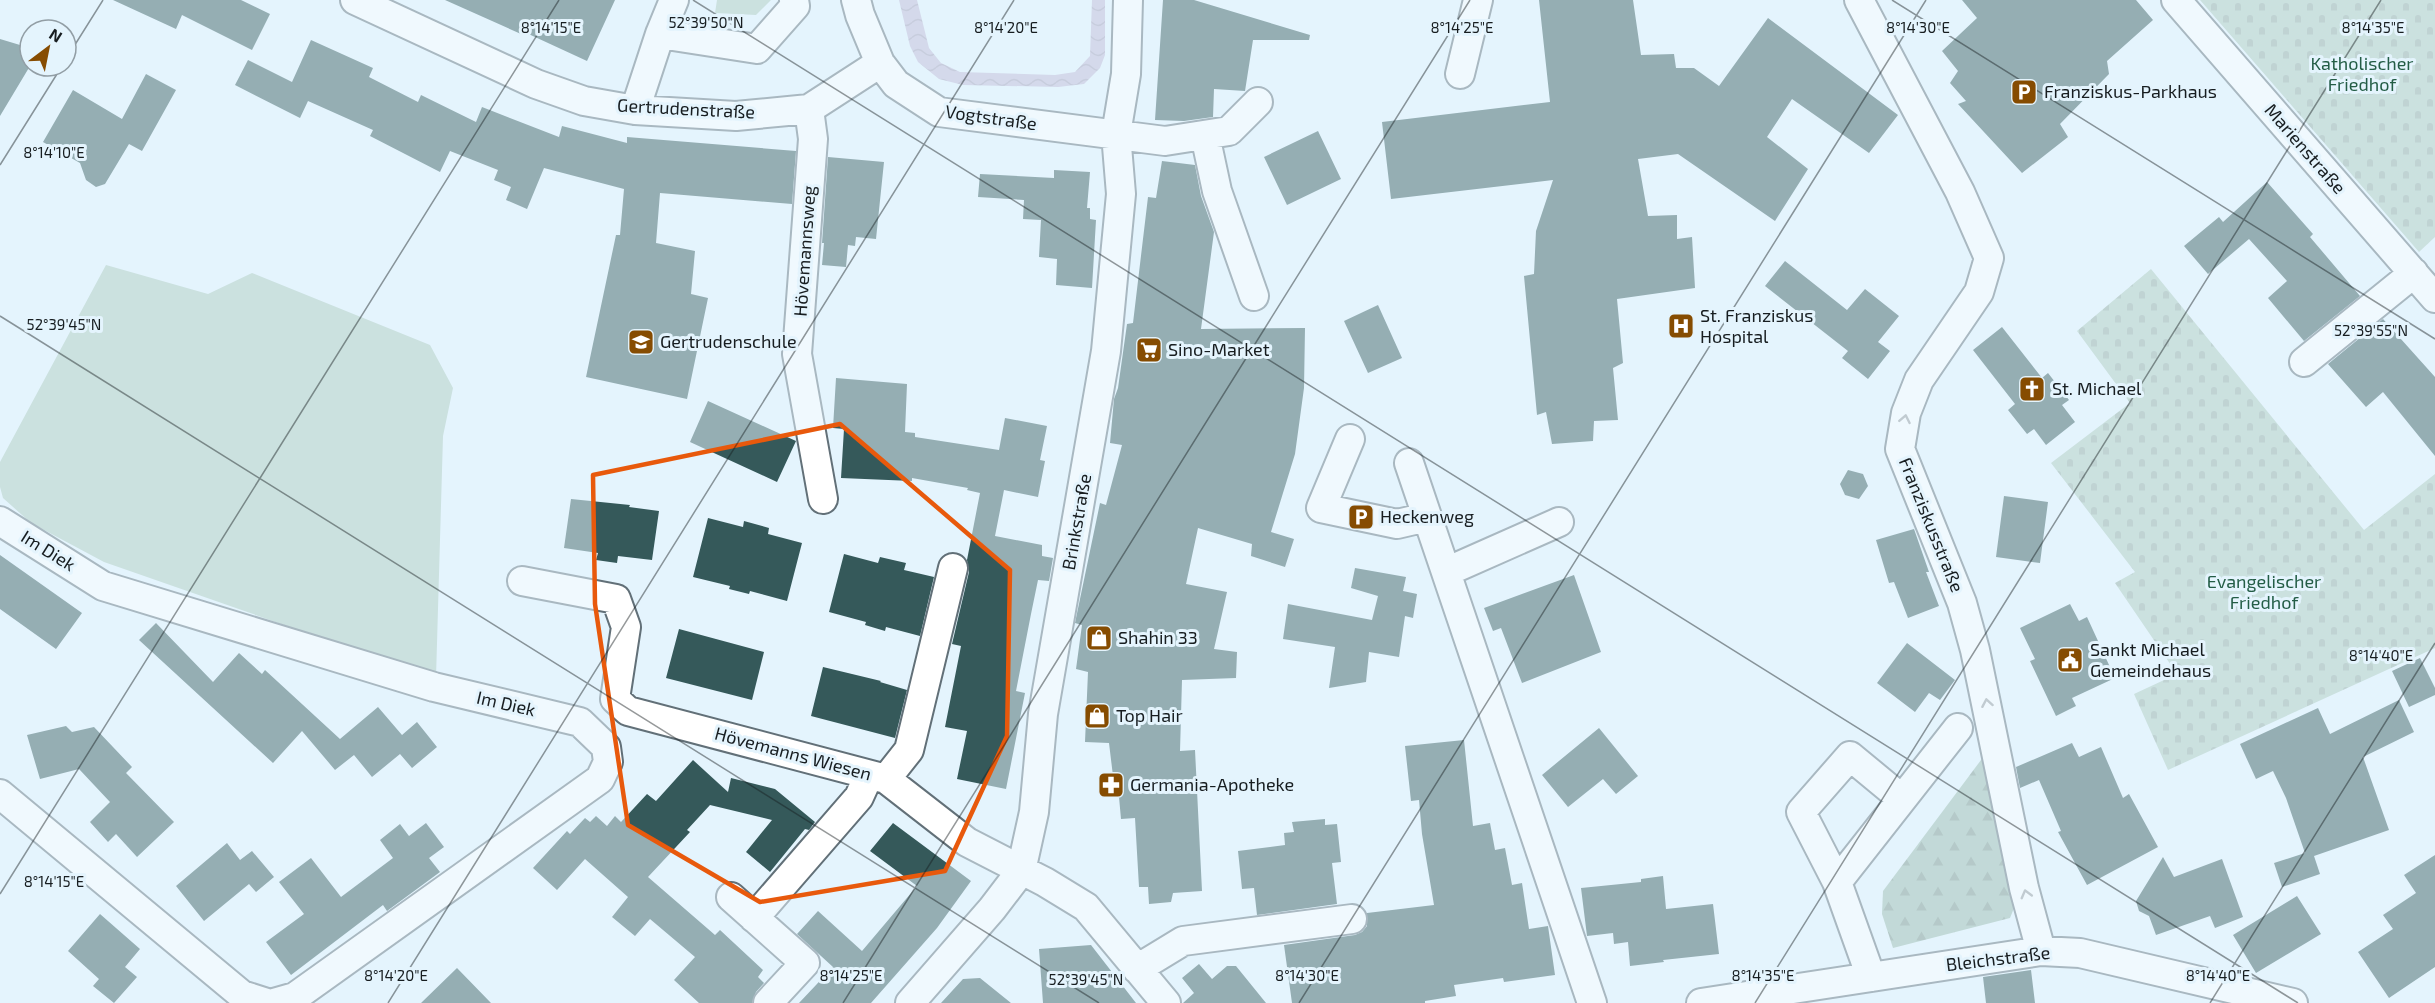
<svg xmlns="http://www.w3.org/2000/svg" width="2435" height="1003" viewBox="0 0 2435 1003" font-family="'Exo 2',sans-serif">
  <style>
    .green { fill: #adc9bb }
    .forest { fill: url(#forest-firs) }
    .cemetery { fill: url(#cemetery-stones) }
    .water { fill: url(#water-waves) }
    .building { fill: #35595a }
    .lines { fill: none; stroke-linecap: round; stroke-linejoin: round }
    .minor-casing { stroke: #627078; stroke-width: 32 }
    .minor { stroke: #fff; stroke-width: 28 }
    .oneway { stroke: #97999b }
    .marked { fill: none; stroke: #e8590c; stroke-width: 4.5; stroke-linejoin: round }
    .ticks { fill: none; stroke: #171d20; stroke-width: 1.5; stroke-opacity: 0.45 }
    .labels { text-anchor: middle; stroke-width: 6; stroke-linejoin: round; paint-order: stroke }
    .park-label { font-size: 18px; fill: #235d46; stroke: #e4f4fd }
    .poi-label { font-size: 18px; fill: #171d20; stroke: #e4f4fd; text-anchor: start }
    .street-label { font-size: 18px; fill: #171d20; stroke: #e4f4fd }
    .ticks-label { font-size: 15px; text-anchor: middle; fill: #171d20; stroke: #e4f4fd; stroke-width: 6; stroke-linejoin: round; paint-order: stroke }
  </style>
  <defs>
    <pattern id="forest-firs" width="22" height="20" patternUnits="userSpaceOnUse" patternTransform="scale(1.5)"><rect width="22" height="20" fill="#99b9aa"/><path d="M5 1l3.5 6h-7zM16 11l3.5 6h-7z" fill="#7c968a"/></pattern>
    <pattern id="cemetery-stones" width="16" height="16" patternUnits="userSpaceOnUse" patternTransform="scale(1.5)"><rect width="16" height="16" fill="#adc9bb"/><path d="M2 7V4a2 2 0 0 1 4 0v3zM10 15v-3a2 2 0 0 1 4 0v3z" fill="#94aca0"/></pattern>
    <pattern id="water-waves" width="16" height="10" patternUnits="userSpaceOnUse" patternTransform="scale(1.5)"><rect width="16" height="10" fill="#c1b8d5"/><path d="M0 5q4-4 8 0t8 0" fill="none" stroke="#a59eb7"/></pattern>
  </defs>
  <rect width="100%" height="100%" fill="#e4f4fd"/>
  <!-- green -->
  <path class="green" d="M717,0H771L756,15L715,13Z
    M106,265L208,294L252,273L430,345L453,388L443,436L436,678L104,562L31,523L3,498L0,487V462Z"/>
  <!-- forest -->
  <path class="forest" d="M1984,756L2014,908L2010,918L1893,948L1882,914L1883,891Z"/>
  <!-- cemetery -->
  <path class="cemetery" d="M2200,0H2435V237L2419,252Z
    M2151,269L2364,530L2435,474V648L2168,770L2134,694L2177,674L2115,583L2135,572L2051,463L2130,403L2077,331Z"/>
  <!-- water -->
  <path class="water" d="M899,0H917L929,48L941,63L960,72L1055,75L1075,72L1090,56L1092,0H1105V55L1100,68L1084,84L1058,87L963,85L939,79L918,62L910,46Z"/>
  <!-- building -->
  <path class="building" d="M113,0H241L270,14L252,50L182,15L176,29Z
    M445,0H615L587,61L522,31L521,34Z
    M1163,0H1194L1310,35L1309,40H1253L1245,91L1214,89L1213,117L1184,121L1155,120Z
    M1539,0H1633L1641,55L1674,54L1676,68H1694L1719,86L1768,18L1898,115L1869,153L1792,99L1767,137L1808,169L1775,221L1678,154L1638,159L1648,216L1677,215V239L1692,237L1695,288L1617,299L1623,363L1613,368L1618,420L1594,421L1593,441L1552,444L1546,412L1537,415L1524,276L1534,274L1536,231L1553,180L1391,199L1382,122L1550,102Z
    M1962,0H2136L2153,20L2107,61L2109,74L2060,124L2068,137L2022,173L1958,104L1966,101L1950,83L1958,71L1942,51L1977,18Z
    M0,39L30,48V66L0,116Z
    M311,40L373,68L369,77L418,102L421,95L476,122L482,107L559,137L562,126L627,143V137L796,151L792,204L660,193L656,243L695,251L691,294L708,298L687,399L586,377L616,235H620L624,189L544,168L527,209L506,200L511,187L494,180L498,170L450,151L440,172L370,136L373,130L308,101L300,118L235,85L248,60L292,82Z
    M146,74L176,90L142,151L129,144L105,184L96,187L86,180L80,163L43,142L73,90L122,119Z
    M1318,131L1341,179L1287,205L1264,157Z
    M828,157L884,162L876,239L856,237L855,246L848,245L846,267L822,265L824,243H822Z
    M1162,161L1195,165L1201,196L1214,232L1201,329L1305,328L1304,388L1295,454L1271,532L1294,539L1285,567L1251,556L1252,544L1198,528L1186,584L1227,592L1214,649L1237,652L1236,678L1182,680L1180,751L1195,750L1202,891L1173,893L1171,902L1149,904L1148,887H1139L1135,818L1121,819L1117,775L1113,776L1109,743L1085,742L1088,672L1076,669L1082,625L1075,623L1100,503L1106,505L1122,445L1110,443L1114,399L1118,388L1127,324L1133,323L1148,197L1156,198Z
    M1054,170L1090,172L1087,208H1090V219L1096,220L1092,288L1056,285L1057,259L1039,257L1041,220L1023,219L1024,200L978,197L980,174L1054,178Z
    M2267,182L2313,234L2310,237L2360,296L2304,341L2268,298L2287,281L2249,239L2208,274L2184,246L2219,217L2223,222Z
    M1785,261L1847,310L1865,289L1899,316L1878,342L1890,351L1868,379L1842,358L1848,351L1765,286Z
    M1378,305L1402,358L1368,373L1344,321Z
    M2383,319L2435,377V456L2383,392L2366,407L2328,364Z
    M2002,327L2042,378L2048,373L2069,400L2062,405L2075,422L2046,445L2034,429L2027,434L2008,410L2015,404L1973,350Z
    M836,378L907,384L905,432L915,433V437L999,450L1005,418L1047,426L1040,460L1045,461L1038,497L1004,490L995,536L1042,545V556L1053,558L1049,581L1038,580L1031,614L1016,691L1025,693L1006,789L957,779L967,731L945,727L961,646L952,644L969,572L967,560L980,493L967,490L968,488L912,478V481L841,478L844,429L833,428Z
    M708,401L796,441L777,482L690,442Z
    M1848,470L1863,474L1868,486L1859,499L1845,495L1840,484Z
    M2004,496L2048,502L2040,563L1996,557Z
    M571,499L630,505L629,507L659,511L652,560L618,556L617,563L596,560L598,553L564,548Z
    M708,518L743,527L744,521L769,528L768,534L802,543L787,601L750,591L749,594L729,589L730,586L693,577Z
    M1914,529L1929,572H1926L1939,606L1908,618L1894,582L1889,583L1876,540Z
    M844,554L878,563L880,557L906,563L904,570L934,577L920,636L886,627L885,631L865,625L866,622L829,612Z
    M0,555L82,613L56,649L0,609Z
    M1355,568L1406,577L1403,591L1417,594L1413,618L1405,616L1399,657L1369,652L1366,682L1329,688L1335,647L1283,639L1288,604L1372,620L1378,596L1351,588Z
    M1574,575L1601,652L1522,683L1501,628L1493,631L1484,608Z
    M2070,604L2079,621L2087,617L2115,678L2072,698L2076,706L2056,716L2030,661L2035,659L2020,628Z
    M156,623L213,682L239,653L262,674L265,670L340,739L378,707L402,735L417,722L437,747L412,768L400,754L372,777L354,755L335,770L302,731L273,763L139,640Z
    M679,629L764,652L752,700L666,678Z
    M1907,643L1955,680L1940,700L1929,693L1915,712L1877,683Z
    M2420,658L2435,688V695L2409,707L2392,671Z
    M823,667L881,681L880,682L907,690L895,738L811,716Z
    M2399,700L2414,732L2363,757L2389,830L2314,856L2320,874L2282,887L2274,863L2305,853L2286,798L2273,771L2256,779L2240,744L2318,708L2330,734Z
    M66,726L72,732L94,727L132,767L126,773L174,822L137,857L116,834L108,842L90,822L110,802L79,769L40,779L27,735Z
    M1599,728L1638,776L1616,794L1603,779L1568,807L1542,775Z
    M1464,740L1473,826L1490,823L1495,850L1505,848L1512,885L1522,883L1529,929L1548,926L1555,975L1504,982L1503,978L1454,985L1456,996L1425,1001V1003H1292L1284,945L1355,935L1362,932L1367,926V913L1434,905L1422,834L1419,800L1411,801L1405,746Z
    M2072,743L2079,757L2101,747L2123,798L2129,794L2158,847L2087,885L2058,832L2061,831L2039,780L2020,788L2016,767Z
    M693,760L728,792L731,778L775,789L815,822L809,830L805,829L770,872L746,852L772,820L710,805L687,830L690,832L648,877L715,935L720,930L763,970L758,977L764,983L756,992L752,1003H699L674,980L695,957L650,919L635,936L612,917L628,897L585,859L557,890L533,868L567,831L570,834L585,818L590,822L596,816L607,826L615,816L621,822L647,794L656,801Z
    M1325,819V825L1337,824L1341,862L1332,863L1337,904L1257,915L1254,888L1242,889L1238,851L1285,845L1284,833L1294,832L1292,822Z
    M426,823L444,847L429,858L440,872L387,911L383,905L291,975L266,942L304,914L279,882L311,858L341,897L393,858L380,840L400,824L409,836Z
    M893,823L971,881L937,928L871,1003H799L833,967L797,934L818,911L862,951L917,886L870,851Z
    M227,843L240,860L252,851L274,877L256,892L249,884L204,921L176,886Z
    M2435,855V967L2389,998L2358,952L2393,929L2383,915L2416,893L2404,875Z
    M2163,857L2174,877L2222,859L2243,917L2215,928L2210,916L2156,935L2149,916L2139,911L2136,901Z
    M1663,876L1666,909L1713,904L1719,954L1663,960L1664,962L1630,966L1628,942L1614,944L1613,933L1587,936L1581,888L1641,882V879Z
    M2297,896L2321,934L2256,973L2233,935Z
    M100,914L140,949L125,967L137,977L114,1003L93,986L99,979L68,951Z
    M1091,945L1136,1003H1043L1039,949Z
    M1199,964L1212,979L1227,966H1236L1266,1003H1183L1194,993L1182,978Z
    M457,968L491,1003H421Z
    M2031,970L2035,1003H1986L1983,977Z
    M980,978L1011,1003H941L963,979Z"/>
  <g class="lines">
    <defs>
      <path id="minor" d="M355,0L536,84L584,101L635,110L736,116L809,109L880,63
        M856,0L860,15L880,63L896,84L939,112L1165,141L1229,131L1258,102
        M1859,0L1960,192L1989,258L1979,292L1919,380L1906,413L1900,449L1962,603L1975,650L2024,888L2041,951
        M2176,0L2435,298
        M660,34L757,49L795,6L794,0
        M1460,74L1478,0
        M809,109L813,139L797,354L823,499
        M635,110L660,34L674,0
        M1205,135L1217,191L1254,296
        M2304,362L2414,273
        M1350,439L1321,508L1397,524L1427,517
        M1409,463L1592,1003
        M0,521L103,586L434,687L580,722L606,747L608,762L600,779L295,997L274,1003
        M1446,572L1559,522
        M522,581L616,599L626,627L615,699L628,711L886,779L967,842L1045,882L1086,907L1166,1003
        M886,779L909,750L953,568
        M0,794L242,995L267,1003
        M1837,882L1801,812L1850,756L1902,799
        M731,897L805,963L768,1003
        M754,918L859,797L869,775
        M1137,969L1183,941L1352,919
        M1871,977L1837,882L1958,728
        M910,1003L992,909L1021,871L1034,812L1043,714L1106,351L1121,194L1116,134L1126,74L1128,0
        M1701,1003L2041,951L2080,953L2293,1003"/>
    </defs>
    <!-- minor casing -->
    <use href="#minor" class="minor-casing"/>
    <!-- minor -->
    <use href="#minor" class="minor"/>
  </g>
  <!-- one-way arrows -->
  <defs><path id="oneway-chevron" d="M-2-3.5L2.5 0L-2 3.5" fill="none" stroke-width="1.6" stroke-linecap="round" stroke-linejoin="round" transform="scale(1.5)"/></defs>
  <g class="oneway">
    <use href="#oneway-chevron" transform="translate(1905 419) rotate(-79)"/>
    <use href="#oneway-chevron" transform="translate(1987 703) rotate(-100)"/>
    <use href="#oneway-chevron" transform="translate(2026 894) rotate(-105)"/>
  </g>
  <!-- marked area -->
  <path d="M0 0H2435V1003H0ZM840,424L1010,570L1007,736L945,871L760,902L628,825L595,604L593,475Z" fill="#e4f4fd" fill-opacity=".55" fill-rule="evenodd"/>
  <path class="marked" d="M840,424L1010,570L1007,736L945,871L760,902L628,825L595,604L593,475Z"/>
  <!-- ticks -->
  <path class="ticks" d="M693,0L2298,1003M1892,0L2435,339M66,59L103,0M0,165L62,66M0,316L1099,1003M0,894L559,0M388,1003L1014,0M843,1003L1470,0M1299,1003L1926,0M1755,1003L2381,0M2210,1003L2435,643"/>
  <!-- icons -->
  <defs>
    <symbol id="parking-square" viewBox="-11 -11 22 22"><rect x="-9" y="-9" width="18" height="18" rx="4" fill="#864c01" stroke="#e4f4fd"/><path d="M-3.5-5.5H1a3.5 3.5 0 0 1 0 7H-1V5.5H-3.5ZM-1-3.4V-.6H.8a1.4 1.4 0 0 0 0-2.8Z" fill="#fff"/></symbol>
    <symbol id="hospital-square" viewBox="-11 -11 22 22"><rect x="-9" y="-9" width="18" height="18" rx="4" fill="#864c01" stroke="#e4f4fd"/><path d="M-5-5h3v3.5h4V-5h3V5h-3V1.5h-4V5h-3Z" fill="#fff"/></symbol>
    <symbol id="school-square" viewBox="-11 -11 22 22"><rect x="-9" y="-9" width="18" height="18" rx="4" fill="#864c01" stroke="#e4f4fd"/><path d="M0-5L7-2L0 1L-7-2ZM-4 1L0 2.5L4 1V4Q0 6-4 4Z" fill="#fff"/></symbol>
    <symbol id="supermarket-square" viewBox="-11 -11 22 22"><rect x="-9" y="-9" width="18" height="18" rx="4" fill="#864c01" stroke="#e4f4fd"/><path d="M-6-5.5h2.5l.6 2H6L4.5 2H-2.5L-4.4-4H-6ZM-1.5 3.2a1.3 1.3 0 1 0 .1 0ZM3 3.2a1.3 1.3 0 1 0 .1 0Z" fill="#fff"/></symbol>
    <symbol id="church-square" viewBox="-11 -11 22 22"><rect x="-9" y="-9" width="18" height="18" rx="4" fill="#864c01" stroke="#e4f4fd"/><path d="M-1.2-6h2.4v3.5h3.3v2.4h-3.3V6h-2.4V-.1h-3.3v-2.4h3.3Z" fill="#fff"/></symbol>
    <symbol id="shop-square" viewBox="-11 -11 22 22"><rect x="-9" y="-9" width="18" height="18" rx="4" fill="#864c01" stroke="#e4f4fd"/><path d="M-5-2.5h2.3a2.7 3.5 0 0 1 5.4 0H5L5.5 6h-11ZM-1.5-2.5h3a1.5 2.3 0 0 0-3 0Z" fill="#fff"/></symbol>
    <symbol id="civic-square" viewBox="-11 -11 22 22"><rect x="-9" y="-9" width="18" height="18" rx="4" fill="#864c01" stroke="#e4f4fd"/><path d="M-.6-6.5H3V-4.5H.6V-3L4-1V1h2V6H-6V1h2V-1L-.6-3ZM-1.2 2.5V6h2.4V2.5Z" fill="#fff"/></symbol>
    <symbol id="pharmacy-square" viewBox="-11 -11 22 22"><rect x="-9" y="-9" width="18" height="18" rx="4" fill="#864c01" stroke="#e4f4fd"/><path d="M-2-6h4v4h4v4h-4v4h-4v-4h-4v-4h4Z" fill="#fff"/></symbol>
  </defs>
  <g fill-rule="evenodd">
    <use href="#parking-square" x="2009" y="77" width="30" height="30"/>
    <use href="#hospital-square" x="1666" y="311" width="30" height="30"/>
    <use href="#school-square" x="626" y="327" width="30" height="30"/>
    <use href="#supermarket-square" x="1134" y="335" width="30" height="30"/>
    <use href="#church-square" x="2017" y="374" width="30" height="30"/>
    <use href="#parking-square" x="1346" y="502" width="30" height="30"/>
    <use href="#shop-square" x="1084" y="623" width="30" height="30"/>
    <use href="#civic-square" x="2055" y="645" width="30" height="30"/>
    <use href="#shop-square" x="1082" y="701" width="30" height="30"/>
    <use href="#pharmacy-square" x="1096" y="770" width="30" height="30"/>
  </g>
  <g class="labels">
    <!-- park labels -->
    <g class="park-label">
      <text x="2362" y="70">Katholischer<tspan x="2362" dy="21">Friedhof</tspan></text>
      <text x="2264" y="588">Evangelischer<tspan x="2264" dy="21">Friedhof</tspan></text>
    </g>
    <!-- poi labels -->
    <g class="poi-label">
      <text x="2044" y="98">Franziskus-Parkhaus</text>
      <text x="1700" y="322">St. Franziskus<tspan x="1700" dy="21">Hospital</tspan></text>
      <text x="660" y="348">Gertrudenschule</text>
      <text x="1168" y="356">Sino-Market</text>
      <text x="2052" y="395">St. Michael</text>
      <text x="1380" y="523">Heckenweg</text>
      <text x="1118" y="644">Shahin 33</text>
      <text x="2090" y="656">Sankt Michael<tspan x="2090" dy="21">Gemeindehaus</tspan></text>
      <text x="1116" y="722">Top Hair</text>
      <text x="1130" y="791">Germania-Apotheke</text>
    </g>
    <!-- street labels -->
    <g class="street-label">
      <text transform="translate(686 109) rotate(3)" y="6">Gertrudenstraße</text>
      <text transform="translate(991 118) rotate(8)" y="6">Vogtstraße</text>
      <text transform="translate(2305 149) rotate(49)" y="6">Marienstraße</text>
      <text transform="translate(805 251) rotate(-86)" y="6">Hövemannsweg</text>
      <text transform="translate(1077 522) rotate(-80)" y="6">Brinkstraße</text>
      <text transform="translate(1931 525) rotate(68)" y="6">Franziskusstraße</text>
      <text transform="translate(48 551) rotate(32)" y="6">Im Diek</text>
      <text transform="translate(506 704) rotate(13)" y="6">Im Diek</text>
      <text transform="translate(793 754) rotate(15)" y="6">Hövemanns Wiesen</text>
      <text transform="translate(1998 959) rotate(-7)" y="6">Bleichstraße</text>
    </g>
  </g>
  <g class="ticks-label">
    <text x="706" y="28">52°39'50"N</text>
    <text x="551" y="33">8°14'15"E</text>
    <text x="1006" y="33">8°14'20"E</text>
    <text x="1462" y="33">8°14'25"E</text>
    <text x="1918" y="33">8°14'30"E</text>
    <text x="2373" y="33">8°14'35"E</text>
    <text x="54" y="158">8°14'10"E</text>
    <text x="64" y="330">52°39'45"N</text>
    <text x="2371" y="336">52°39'55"N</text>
    <text x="2381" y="661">8°14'40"E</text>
    <text x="54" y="887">8°14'15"E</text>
    <text x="396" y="981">8°14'20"E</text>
    <text x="851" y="981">8°14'25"E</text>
    <text x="1307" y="981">8°14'30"E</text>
    <text x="1763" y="981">8°14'35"E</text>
    <text x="2218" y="981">8°14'40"E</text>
    <text x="1086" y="985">52°39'45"N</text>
  </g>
  <!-- north arrow -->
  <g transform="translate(48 48) rotate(32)"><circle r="28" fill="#e4f4fd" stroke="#929ea5" stroke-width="1.5"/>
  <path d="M0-4.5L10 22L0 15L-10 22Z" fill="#864c01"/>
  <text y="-9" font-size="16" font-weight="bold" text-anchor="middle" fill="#171d20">N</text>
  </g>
</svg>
